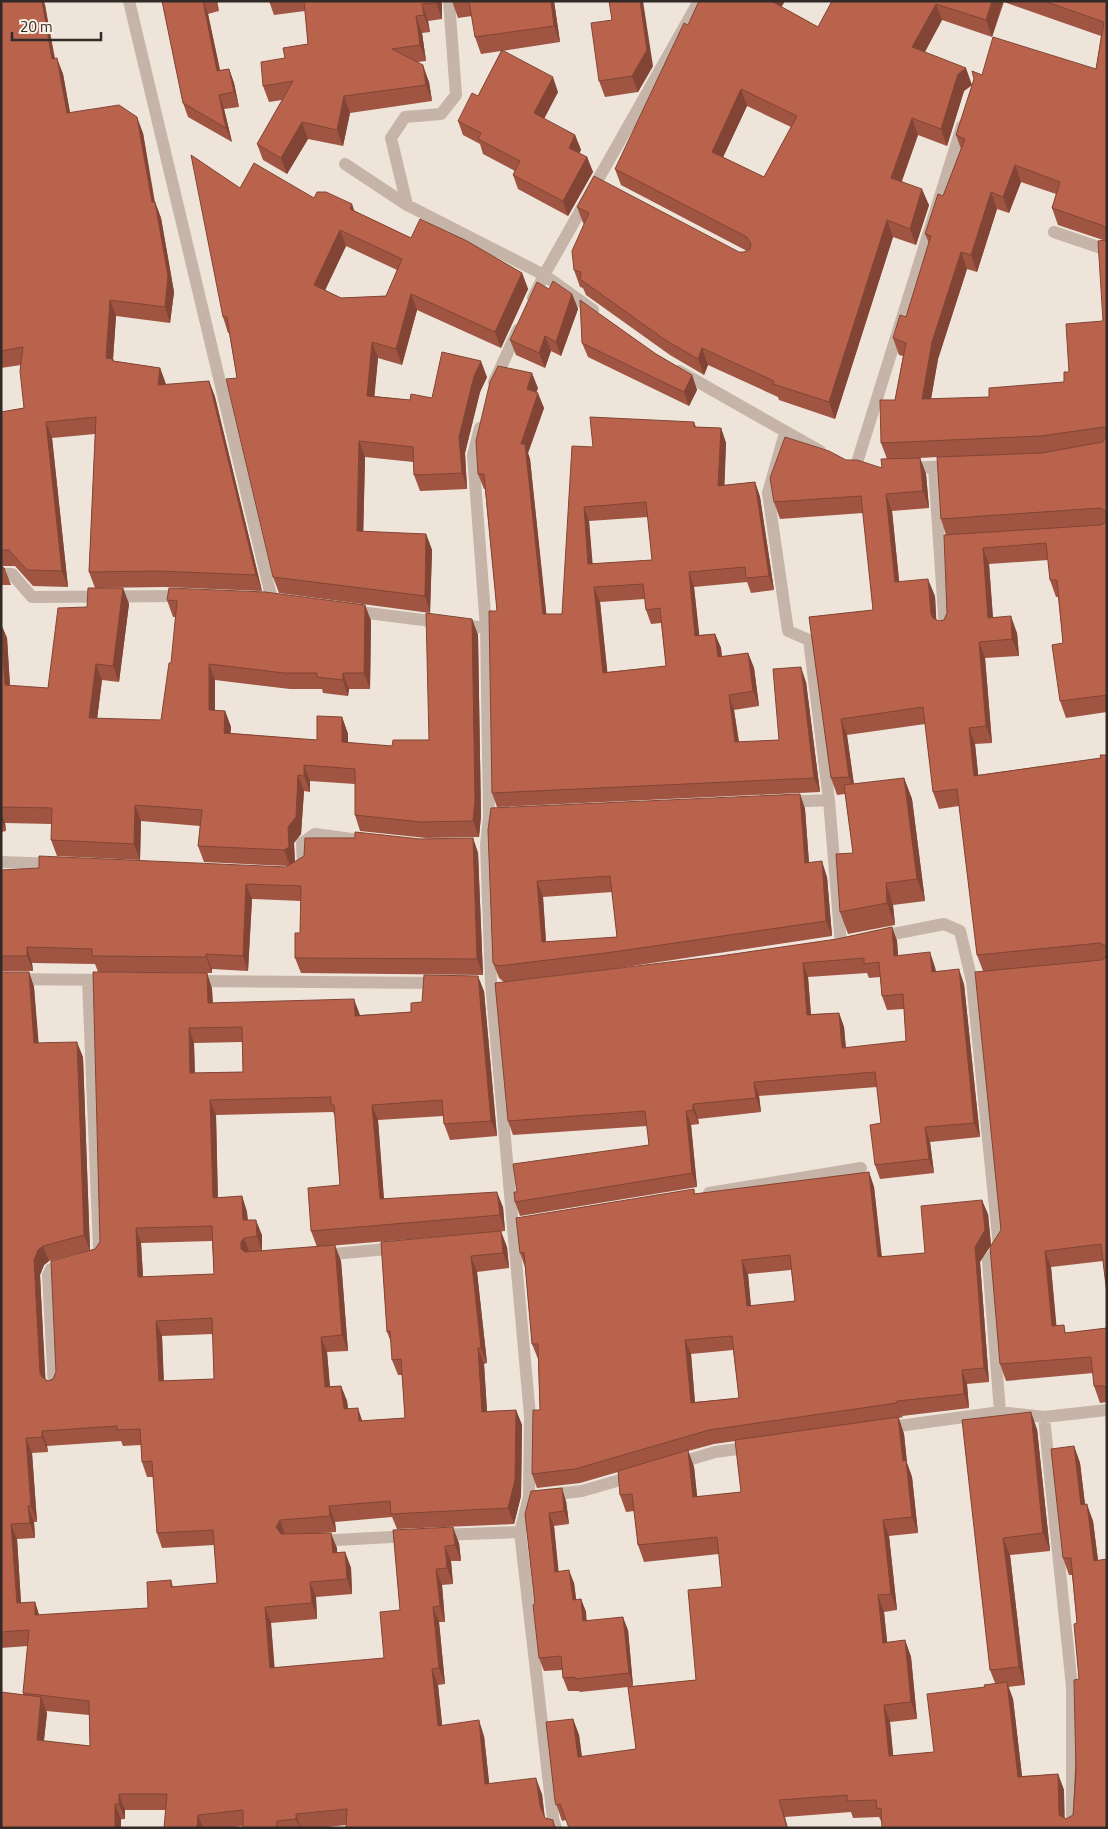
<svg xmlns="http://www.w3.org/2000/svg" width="1108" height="1829" viewBox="0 0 1108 1829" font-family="'Titillium Web',sans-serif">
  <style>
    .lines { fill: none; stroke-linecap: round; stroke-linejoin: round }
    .lane { stroke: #c5b4a7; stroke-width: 12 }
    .street { stroke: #c5b4a7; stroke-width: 12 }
    .wall { fill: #9f5541; fill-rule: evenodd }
    .shaded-wall { fill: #824535 }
    .building { fill: #b9634c; stroke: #824535; fill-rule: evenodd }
  </style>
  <rect width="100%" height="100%" fill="#eee4da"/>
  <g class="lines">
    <!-- lane -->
    <path class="lane" d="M345,164L407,205"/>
    <!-- street -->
    <path class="street" d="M129,1L272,600
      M449,1L456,95L441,114L405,117L391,138L407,205L544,275L593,310
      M1054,232L1107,250
      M533,298L544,275L699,1
      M679,371L820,451
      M494,382L518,330
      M480,428L473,455L486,628L489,816L486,845L491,983L530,1416L529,1497L520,1532L553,1819L556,1828
      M785,433L768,493L788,631L809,640L829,800L841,945
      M934,467L945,630
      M908,468L953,466
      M855,469L962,126
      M939,544L960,543
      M1,574H12L32,597L183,596
      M352,611L486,628
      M787,802L829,800
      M1,862L54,864
      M298,870L303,867L302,843L315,834L359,840
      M878,937L944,924L960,931L972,981L999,1247L988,1261L1000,1412
      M1,979L109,980
      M88,980L99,1250L98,1257L96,1258
      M194,981L439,983
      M709,1193L861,1168
      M323,1255L398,1248
      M54,1388L48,1275L51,1269L67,1265
      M1044,1417L1072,1687V1828
      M884,1428L1000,1412L1044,1417L1107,1410
      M675,1464L715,1452L753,1447
      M547,1495L582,1491L634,1476
      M440,1535L520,1532
      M317,1541L410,1536"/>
  </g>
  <!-- wall -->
  <path class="wall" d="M1,1L45,5L55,58L63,74L70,113L143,133L155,202L161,218L174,292L170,323L116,316L113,359L114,361L160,368L166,385L209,381L215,397L262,591L164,587L95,588L89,572L95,434L52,438L68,587L33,586L15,566H2L5,569L11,585H1V412L24,408L21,365L1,368Z
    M162,1H217L219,11L208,14L220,70L229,69L234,83L239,107L224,109L232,142L188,117L183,103Z
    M269,1H442V19L428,21L430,32L422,33L426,61L418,62L429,82L432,101L350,113L343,146L308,139L287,174L263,160L257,144L282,100L269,102L263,86L285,58L308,44L305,11L274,15Z
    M452,1H554L560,42L502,51L558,92L544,119L575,135L581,150L579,153L587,157L593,172L568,216L518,189L513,175L515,171L483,154L480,144L463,135L458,121L478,96L501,51L481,54L475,37L472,16L458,18Z
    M832,1H1107V712L1066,718L1060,701L1063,643L1058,597H1056L1050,580L1048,560L989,564L993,617L1017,633L1019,656L985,658L992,743L975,744L978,775L1101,758L1107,755V1294L1103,1261L1051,1267L1056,1325L1067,1333L1107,1328V1402L1100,1403L1094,1386L1093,1373L1006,1381L1000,1364L1001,1230L983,971L977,955L959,806L939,809L933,792L925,724L847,735L854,784L904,778L912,799L925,901L893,905L895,925L848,934L840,912L853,853L845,794L837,795L831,778L809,617L873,610L863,513L780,519L774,502L846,460L882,468L887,459L881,443L895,400L903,356L899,355L893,338L906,317L929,243L925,234L943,196L961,149L956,135L972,85L964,91L947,146L918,135L902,181L929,205L916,245L893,237L835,419L779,400L778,397L708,365L704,375L670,355L586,295L583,288L580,287L574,270L584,224L583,223L577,207L739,252H744L747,251L621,185L615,169L688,25L782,7L818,27ZM1004,2L1101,36L1096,69L982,75L972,85L925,52L942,20L992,37ZM747,106L791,127L764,177L723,157ZM1021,182L1056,194L1052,208L1058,225L1103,240V321L1069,372L1064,382L989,397L931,399L938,359L967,269L977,272L997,209L1009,213ZM937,457L941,519L946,535L947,613L944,620L939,621L936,620L935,596L899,582L892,511L929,508L926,474L920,458Z
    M612,20L653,66L638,92L605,97L599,81Z
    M240,188L314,198L355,211L411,238L522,273L528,289L501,348L417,310L402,365L378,358L374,396L410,400L432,398L487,377L480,392L465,453L467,489L420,491L414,475L413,462L365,457L363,532L426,534L432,550L430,613L279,593L273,577L229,333H228L223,317ZM346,246L397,270L386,296L341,298L325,290Z
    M549,289L572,294L578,309L561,356L551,351L545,368L516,355L510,340Z
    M582,343L656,354L692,375L697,390L689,406L588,357Z
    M538,388L536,393L544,408L528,453L530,459L546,614H562L593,447L694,422L696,427L721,428L726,443L724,485L755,482L760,497L774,590L751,593L747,582L694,587L699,635L715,634L721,648L722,657L748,653L754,668L759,706L734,710L739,742L779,740L806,682L820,792L497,807L492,793L497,611L485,489H484L478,474ZM648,517L652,560L592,564L589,521ZM645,599L646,610L651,624L661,623L666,666L607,672L600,602Z
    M123,588L129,604L119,682L102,680L97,719L161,720L171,663L176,617H173L167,600L365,605L371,621L370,689H349L348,696L323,693L322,689H290L215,680V710L225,711L231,727L230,733L317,740L342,717L348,734V743L392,746L429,740L472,619L478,635L481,816L479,837L426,838L360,831L355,815V784L310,781V792L304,791L301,834L294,843L295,862L420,839L473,838L478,853L483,975L301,973L295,958L300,933L301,901L252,899L248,971L212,969V973L98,972L95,964L32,963L33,971H1V870L286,867L288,866L204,862L198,846L200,826L141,821L140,860L57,856L51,840L52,824L5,823L6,831L1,832V624L7,638L10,686L48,688L87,607Z
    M800,794L805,809L809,862L827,877L832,936L612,969L504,982L499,978L493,963L488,830ZM612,892L617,937L546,942L543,897Z
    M892,927L897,941L898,955L935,967L936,972L964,984L980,1137L930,1142L934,1173L880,1179L875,1165L881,1123L877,1087L759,1096L761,1112L698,1119L699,1124L691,1125L697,1187L520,1216L515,1202L517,1192L649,1145L647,1126L513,1135L508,1121L720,956L837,939ZM867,973L869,978L880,977L882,996L887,1010L904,1009L906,1041L846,1048L844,1027L839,1013L811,1014L808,977Z
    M1,972H29L34,987L38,1043L83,1057L90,1251L95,1249L100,1242L207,973L212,989L213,1003L360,1015L411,1012L422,1002L484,991L497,1136L450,1140L444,1124L443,1116L378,1120L384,1199L503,1207L505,1231L317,1247L311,1231L340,1185L335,1116L333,1112L216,1115L218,1198L242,1196L247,1212L248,1220L262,1235V1251L341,1261L348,1351L327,1352L330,1386H341L347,1401L348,1409L362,1421L405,1418L402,1375H398L392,1360L391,1342L387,1332L381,1242L507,1247L509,1268L477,1272L487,1363L484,1364L487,1411L516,1410L522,1425L521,1496L514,1524L397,1529L392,1517L335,1522L336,1532L321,1533L337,1548V1553L345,1552L351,1568L352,1594L316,1597L317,1619L271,1623L274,1668L384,1658L400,1610L393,1530L459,1543L461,1561H451L453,1584L442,1585L445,1622H439L445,1684L438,1685L442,1726L484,1736L489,1783L542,1794L545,1818L553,1820L556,1828H346V1825L318,1828H243V1826L228,1828H164L166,1810H125V1819L1,1828L23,1695V1693L28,1646L1,1648ZM242,1042L243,1072L195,1073L194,1043ZM212,1241L214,1274L143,1277L141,1243ZM84,1252L56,1372L53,1379L48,1381L45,1379L40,1275L44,1265L49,1261ZM213,1334L214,1379L164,1381L162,1336ZM121,1441L123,1446L141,1445L142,1462L147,1477H153L157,1533L162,1548L214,1545L217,1583L173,1587L171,1580L148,1608L39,1615L35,1602L21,1603L17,1539L35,1538L34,1522H37L32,1453L48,1452L47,1446ZM46,1711L89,1715L90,1746L44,1741L47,1713Z
    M869,1172L874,1187L882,1257L925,1253L988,1214L991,1245L980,1262L989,1382L967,1384L969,1408L902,1416L903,1417L899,1418L904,1434L907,1463L912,1477L918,1533L889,1536L897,1610L884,1612L887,1642L905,1640L911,1657L917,1719L890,1722L893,1756L934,1752L985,1687L995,1683L990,1670L962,1420L1037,1429L1050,1551L1010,1555L1025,1685L1008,1687L1013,1699L1022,1776L1058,1774L1064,1790V1818L1066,1819L1073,1815L1079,1679L1077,1623L1072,1575H1069L1063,1558L1074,1446L1080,1463L1085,1504L1093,1521L1098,1560L1107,1828L882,1823L879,1817L853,1818L851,1812L785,1817L566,1820L562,1821L555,1801L573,1719L579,1735L582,1757L636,1749L628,1687L580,1692L579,1691H568L563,1678L562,1670L544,1671L539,1658L535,1604L525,1514L566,1501L569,1524L554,1526L558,1571L574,1583L576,1600L581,1599L586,1612V1621L628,1630L633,1686L696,1680L722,1587L719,1554L644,1562L638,1545L634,1511L626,1512L620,1495L618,1472L580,1483L537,1488L532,1474L540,1410L538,1359L532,1344L525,1267L520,1253L694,1189L695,1194ZM791,1270L795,1301L751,1306L748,1274ZM733,1350L739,1398L695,1402L691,1354ZM735,1441L741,1492L697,1497L694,1467L688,1451L714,1444Z"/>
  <!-- shaded-wall -->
  <path class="shaded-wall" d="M42,1H44L45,5L57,75L52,59Z
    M203,1L208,14L223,85L217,71Z
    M216,1H217L219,11Z
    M436,1H442V19L436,3Z
    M551,1H554L560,42L554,26Z
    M640,1H643L653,66L638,92L632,76Z
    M770,1H785L776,17Z
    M992,1H1003L992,37L986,20Z
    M422,4L428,21L430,32L424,15Z
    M936,4L942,20L918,64L912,47Z
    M416,16L422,33L426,61L420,45Z
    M57,58L63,74L73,129L67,113Z
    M423,65L429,82L432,101L426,85Z
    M966,68L972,85L964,91L947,146L941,129L958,74Z
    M229,69L234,83L239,107L234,92Z
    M553,77L558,92L539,128L534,113Z
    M741,89L747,106L718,168L712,152Z
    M219,95L224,109L232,142L226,128Z
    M344,96L350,113L343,146L337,130Z
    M137,117L143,133L157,219L152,202Z
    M912,118L918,135L897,194L891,178Z
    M302,122L308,139L287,174L281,158Z
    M575,135L581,150L574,163L569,148Z
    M587,157L593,172L568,216L563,201Z
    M1015,165L1021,182L1009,213L1003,197Z
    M922,189L929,205L916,245L910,229Z
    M991,192L997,209L977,272L971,255Z
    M155,202L161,218L174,292L170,323L165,307Z
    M352,204L358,221L350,209Z
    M887,220L893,237L835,419L829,402Z
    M340,230L346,246L320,301L314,285Z
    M961,252L967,269L938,359L928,416L922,399L932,342Z
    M522,273L528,289L501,348L495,332Z
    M411,294L417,310L402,365L396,349Z
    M572,294L578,309L561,356L556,342Z
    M110,300L116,316L113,359L119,375L106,358Z
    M545,336L551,351L545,368L539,353Z
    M372,342L378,358L373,412L367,396Z
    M702,348L708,365L704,375L698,359Z
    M481,361L487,377L480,392L465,453L467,489L462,473L459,437L474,376Z
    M160,368L166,384L163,401L158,385Z
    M532,373L538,388L532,404L527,389Z
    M692,375L697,390L689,406L684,392Z
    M209,381L215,397L262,591L256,575Z
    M538,393L544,408L528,453L530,459L548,629L543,614L521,444Z
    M46,422L52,438L68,587L62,571Z
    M721,428L726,443L724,500L718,486Z
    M359,441L365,457L363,547L357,531Z
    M920,458L926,474L929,508L923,491Z
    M755,482L760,497L774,590L769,576Z
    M886,494L892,511L901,599L895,582Z
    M584,507L589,521L594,579L588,564Z
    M426,534L432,550L430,613L425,596Z
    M983,548L989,564L994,634L988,618Z
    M689,572L694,587L701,650L695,636Z
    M928,579L935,596L937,631L931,614Z
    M594,587L600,602L609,687L603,673Z
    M123,588L129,604L119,682L113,666Z
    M365,605L371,621L370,689L364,673Z
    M1011,616L1017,633L1019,656L1012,639Z
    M472,619L478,635L481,816L479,837L473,821Z
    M1,624L7,638L11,702L5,685Z
    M715,634L721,648L723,672L718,657Z
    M979,642L985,658L992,743L986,726Z
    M748,653L754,668L759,706L753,691Z
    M96,664L102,680L95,735L89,718Z
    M209,664L215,680V726L209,710Z
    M801,667L806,682L820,792L814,778Z
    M343,673L349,689L348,696L343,680Z
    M729,695L734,710L741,757L735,742Z
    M225,711L231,727L230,749L224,733Z
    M342,717L348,734V758L342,742Z
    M841,719L847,735L855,794L849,777Z
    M969,728L975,744L980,792L974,776Z
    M304,765L310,781V792L304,776Z
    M298,775L304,791L301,834L294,843L295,863L290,866L284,850Z
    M904,778L912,799L925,901L917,879Z
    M800,794L805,809L810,878L805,863Z
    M135,805L141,821L140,860L134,844Z
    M1,812L5,823L6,831L1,818Z
    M473,838L478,853L483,975L477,959Z
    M822,861L827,877L832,936L826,921Z
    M537,881L543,897L547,958L542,942Z
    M886,883L893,905L895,925L887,903Z
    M246,884L252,899L248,971L243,956Z
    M892,927L897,941L899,970L894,956Z
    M27,947L32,963L33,971L27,956Z
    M930,952L935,967L937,986L932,972Z
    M206,954L212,969V973L206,957Z
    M803,963L808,977L812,1029L807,1015Z
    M959,969L964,984L980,1137L974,1123Z
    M29,972L34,987L40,1059L34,1043Z
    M207,973L212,989L213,1019L208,1003Z
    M478,976L484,991L497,1136L491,1121Z
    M354,999L360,1015L361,1031L355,1016Z
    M839,1013L844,1027L847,1063L842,1048Z
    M189,1028L194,1043L195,1088L190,1073Z
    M77,1042L83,1057L90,1251L84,1235Z
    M754,1082L759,1096L761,1112L756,1098Z
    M210,1100L216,1115L218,1213L213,1198Z
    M693,1104L698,1119L699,1124L693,1110Z
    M372,1105L378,1120L385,1214L380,1199Z
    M686,1111L691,1125L697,1187L692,1173Z
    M925,1127L930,1142L934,1173L929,1159Z
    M869,1172L874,1187L883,1272L878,1257Z
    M497,1192L503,1207L505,1231L500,1215Z
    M242,1196L247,1212L248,1236L243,1220Z
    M982,1200L988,1214L991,1245L980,1262L989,1382L984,1368L975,1247Z
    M256,1220L262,1235V1251L257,1236Z
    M136,1228L141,1243L144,1293L138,1277Z
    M501,1231L507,1247L509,1268L503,1253Z
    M244,1238L250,1253L246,1257L241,1249V1242Z
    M335,1245L341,1261L348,1351L342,1335Z
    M43,1246L49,1261L44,1265L40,1275L46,1388L40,1373L34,1260L38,1250Z
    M1045,1251L1051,1267L1058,1342L1052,1326Z
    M471,1256L477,1272L487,1363L481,1348Z
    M742,1260L748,1274L752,1320L747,1306Z
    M156,1321L162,1336L164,1397L159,1381Z
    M321,1337L327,1352L331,1402L325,1387Z
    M685,1340L691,1354L696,1417L691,1403Z
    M478,1348L484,1364L488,1427L482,1412Z
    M962,1370L967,1384L969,1408L964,1394Z
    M341,1386L347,1401L350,1424L344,1409Z
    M358,1408L363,1423L359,1421Z
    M516,1410L522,1425L521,1496L514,1524L508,1508Z
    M1031,1412L1037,1429L1050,1551L1043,1533Z
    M898,1417L904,1434L907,1463L912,1477L918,1533L912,1517L903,1461Z
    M42,1431L47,1446L48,1452L42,1437Z
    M26,1438L32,1453L37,1522L31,1506Z
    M1074,1446L1080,1463L1087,1521L1081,1505Z
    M688,1450L694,1467L699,1514L693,1497Z
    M562,1488L566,1501L569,1524L564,1511Z
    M1087,1504L1093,1521L1100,1577L1094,1561Z
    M28,1506L34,1522L35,1538L30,1523Z
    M329,1506L335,1522L336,1532L330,1516Z
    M549,1513L554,1526L560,1585L555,1572Z
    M280,1520L285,1535L282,1543L276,1527Z
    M883,1520L889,1536L897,1610L891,1594Z
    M11,1524L17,1539L22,1619L17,1603Z
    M453,1527L459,1543L461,1561L455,1545Z
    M331,1533L337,1548L338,1569L333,1553Z
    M1003,1538L1010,1555L1025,1685L1019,1667Z
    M445,1546L451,1561L453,1584L447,1568Z
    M345,1552L351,1568L352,1594L347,1579Z
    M436,1569L442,1585L445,1622L440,1606Z
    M569,1570L574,1583L578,1613L573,1600Z
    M310,1582L316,1597L317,1619L312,1603Z
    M878,1595L884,1612L889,1659L883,1643Z
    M581,1599L586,1612L588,1635L583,1621Z
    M35,1602L40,1618L35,1615Z
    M265,1607L271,1623L276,1684L270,1668Z
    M433,1607L439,1622L445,1684L439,1668Z
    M623,1617L628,1630L633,1686L629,1673Z
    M905,1640L911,1657L917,1719L911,1702Z
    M432,1669L438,1685L444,1742L438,1726Z
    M1007,1682L1013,1699L1024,1793L1018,1777Z
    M41,1697L47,1713L42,1756L37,1740Z
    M884,1705L890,1722L895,1773L889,1756Z
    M573,1719L579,1735L584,1774L578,1757Z
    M479,1720L484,1736L491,1799L485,1784Z
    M1058,1774L1064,1790L1065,1828L1059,1815Z
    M536,1778L542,1794L545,1822L540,1806Z
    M119,1794L125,1810V1819L119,1804Z
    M779,1800L785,1817L788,1828H787Z
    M115,1804L121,1819V1828H115Z
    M296,1814L301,1828H300L296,1819Z
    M198,1815L203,1828H197Z"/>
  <!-- building -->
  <path class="building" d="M1,1H42L52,59L57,58L67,113L119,105L137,117L152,202H155L168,276L165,307L110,300L106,358L113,359V361L160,368L158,385L209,381L256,575L158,571L89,572L96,417L46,422L62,571L27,570L9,550H1V412L24,408L20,371L23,347L1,351Z
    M162,1H203L217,71L229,69L234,92L219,95L226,128L183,103Z
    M304,1H436V3L422,4L424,15L416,16L420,45L392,49L423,65L426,85L344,96L337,130L302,122L281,158L257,144L293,81L263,86L261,62L285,58L283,48L308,44Z
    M469,1H551L554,26L475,37Z
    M609,1H640L647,50L632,76L599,81L591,23L612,20Z
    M699,1H771L818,27L832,1H992L986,20L936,4L912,47L966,68L958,74L941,129L912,118L891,178L922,189L910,229L887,220L829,402L773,384L774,381L702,348L698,359L664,339L580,279L581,272L574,270L572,251L589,213L577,207L594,176L739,252H744L750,249L751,244L747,237L615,169L684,23L688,25ZM741,89L797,116L764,177L712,152Z
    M1044,1H1107V230L1104,226L1052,208L1060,182L1015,165L1003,197L991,192L971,255L961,252L932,342L922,399L989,397V388L1064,382V372H1069L1066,324L1103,321L1098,241L1106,240L1107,238V429L1104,427L1041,436L881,443L880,400H895L906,343L893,338L900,315L906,317L929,242L931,236L925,234L938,194L943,196L965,139L956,135L974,79L972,71L982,75L993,37L1096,69L1104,22Z
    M502,50L553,77L534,113L575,135L569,148L587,157L563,201L513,175L520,161L478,139L481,133L458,121L472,93L478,96Z
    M191,155L240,188L254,163L314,198L317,192H326L352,204L350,209L411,238L420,219L467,241L522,273L495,332L411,294L396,349L372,342L367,396L410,400L411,394L432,398L442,352L481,361L474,376L459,437L462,473L414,475L413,447L359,441L357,531L426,534L425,596L273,577L226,379L237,378L227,317H223ZM340,230L402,259L386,296L341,298L314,285Z
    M553,281L572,294L556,342L545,336L539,353L510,340L537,282L549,289Z
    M580,300L656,354L692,375L684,392L582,343Z
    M498,366L532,373L527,389L538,393L521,444H525L543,614H562L572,446L593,447L590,417L694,422V427L721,428L718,486L755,482L769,576L746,578L745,567L689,572L695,636L715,634L718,657L748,653L753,691L729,695L735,742L779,740L773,669L801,667L814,778L492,793L489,611H497L484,474H478L476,441L490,382ZM646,502L652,560L588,564L584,507ZM643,584L646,610L660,608L666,666L603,673L594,587Z
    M785,437L829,451L846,460H857L882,468L881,459L920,458L923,491L886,494L895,582L928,579L931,614L933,618L939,621L944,620L947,613L944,535L1101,525L1107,521V695L1060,701L1052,645L1063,643L1057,580H1050L1046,543L983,548L988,618L1011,616L1012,639L979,642L986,726L969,728L974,776L1101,758L1100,755H1107V947L1100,943L977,955L957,789L933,792L923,707L841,719L849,777L831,778L809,617L873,610L861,496L774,502L770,478Z
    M1107,438V512L1100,508L941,519L937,457L1042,453L1102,442Z
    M1,566H2L5,569H1Z
    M88,588H123L113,666L96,664L89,718L161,720L169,663H171L177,601L167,600L169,588L265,592L365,605L364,673H343V680L317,677V673H284L209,664V710L225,711L224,733L317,740V716L342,717V742L392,746L393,740H429L426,613L472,619L475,800L473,821L421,822L355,815V769L304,765V776L298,775L296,817L288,827L289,847L284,850L198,846L202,810L135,805L134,844L51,840L52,808L1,807V630L5,685L48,688L58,608L87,607Z
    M904,778L917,879L886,883L887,903L840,912L836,854L853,853L844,785Z
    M800,794L805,863L822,861L826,921L606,953L498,966L493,963L488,830L491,808ZM610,876L617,937L542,942L537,881Z
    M355,832L420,839L473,838L477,959L295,958V933H300L301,886L246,884L243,956L206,954V957L92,956V949L27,947V956H1V870L39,868V856L286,867L304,856L305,838H355Z
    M892,927L894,956L930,952L932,972L959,969L974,1123L925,1127L929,1159L875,1165L870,1125L881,1123L875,1072L754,1082L756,1098L693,1104V1110L686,1111L692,1173L515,1202L514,1192H517L513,1164L649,1145L645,1111L508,1121L495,983L720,956L837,939ZM864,958V964L879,962L882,996L903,994L906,1041L842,1048L839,1013L807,1015L803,963Z
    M1107,956V1294L1101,1244L1045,1251L1052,1326L1064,1325L1065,1333L1107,1328V1388L1104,1386H1094L1091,1357L1000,1364L990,1247L1001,1230L975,972L1102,960Z
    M1,972H29L34,1043L77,1042L84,1235L43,1246L38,1250L34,1260L40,1373L42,1377L48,1381L53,1379L56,1372L51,1261L95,1249L100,1242L93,972L207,973L208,1003L354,999L355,1016L411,1012V1003L422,1002L424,975L478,976L491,1121L444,1124L442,1100L372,1105L380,1199L497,1192L500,1215L311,1231L308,1188L340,1185L334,1105H331V1097L210,1100L213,1198L242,1196L243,1220H256L257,1236L244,1238L241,1242V1249L245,1252L335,1245L342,1335L321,1337L325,1387L341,1386L344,1409L358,1408L359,1421L405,1418L401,1359L392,1360L390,1331L387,1332L381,1242L501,1231L503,1253L471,1256L481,1348H478L482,1412L516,1410L515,1480L508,1508L391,1514L390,1501L329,1506L330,1516L280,1520L276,1527L281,1534L331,1533L333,1553L345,1552L347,1579L310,1582L312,1603L265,1607L270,1668L384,1658L380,1612L400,1610L393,1530L453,1527L455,1545L445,1546L447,1568L436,1569L440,1606L433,1607L439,1668L432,1669L438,1726L479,1720L485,1784L536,1778L540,1806L545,1818L553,1820L554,1828H346L347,1809L296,1814V1819L277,1821L276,1828H243V1810L198,1815L197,1828H164L167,1794H119V1804H115V1828H1V1692L41,1697L37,1740L90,1746L89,1701L23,1693L29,1630L1,1632ZM242,1027L243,1072L190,1073L189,1028ZM212,1226L214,1274L138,1277L136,1228ZM212,1318L214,1379L159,1381L156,1321ZM117,1426V1430L140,1429L142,1462L152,1461L157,1533L213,1530L217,1583L171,1587V1580L147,1582L148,1608L35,1615V1602L17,1603L11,1524L30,1523L28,1506H31L26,1438L42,1437V1431Z
    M869,1172L878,1257L925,1253L921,1206L982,1200L985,1230L975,1247L984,1368L962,1370L964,1394L897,1401V1403L709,1430L575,1469L532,1474L533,1410H540L538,1344H532L524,1252L520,1253L516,1218L694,1189V1194ZM790,1255L795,1301L747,1306L742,1260ZM732,1336L739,1398L691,1403L685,1340Z
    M1031,1412L1043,1533L1003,1538L1019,1667L990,1670L962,1420Z
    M898,1417L903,1461L906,1460L912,1517L883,1520L891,1594L878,1595L883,1643L905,1640L911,1702L884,1705L889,1756L934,1752L927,1694L985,1687L984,1685L1007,1682L1018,1777L1058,1774L1059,1815L1066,1819L1073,1815L1076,1772L1074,1680L1079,1679L1074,1624L1077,1623L1071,1558H1063L1051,1449L1074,1446L1081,1505L1087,1504L1094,1561L1107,1559V1828H882L881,1808L877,1809L876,1800L847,1801V1795L779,1800L787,1828H569L560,1804L556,1805L555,1801L546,1722L573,1719L578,1757L636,1749L628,1687L696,1680L688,1590L722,1587L717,1537L638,1545L632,1494L620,1495L618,1471L688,1450L693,1497L741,1492L735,1440Z
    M562,1488L564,1511L549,1513L555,1572L569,1570L573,1600L581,1599L583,1621L623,1617L629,1673L575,1679V1677L563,1678L561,1656L539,1658L533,1605L535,1604L525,1514L531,1491Z"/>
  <!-- border -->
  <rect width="1108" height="1829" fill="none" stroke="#322a27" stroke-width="5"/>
  <!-- scale -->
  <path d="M12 32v8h89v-8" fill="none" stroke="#322a27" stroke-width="2.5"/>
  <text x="20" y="32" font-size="15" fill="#322a27" stroke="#f7eee5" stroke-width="4" paint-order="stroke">20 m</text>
</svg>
